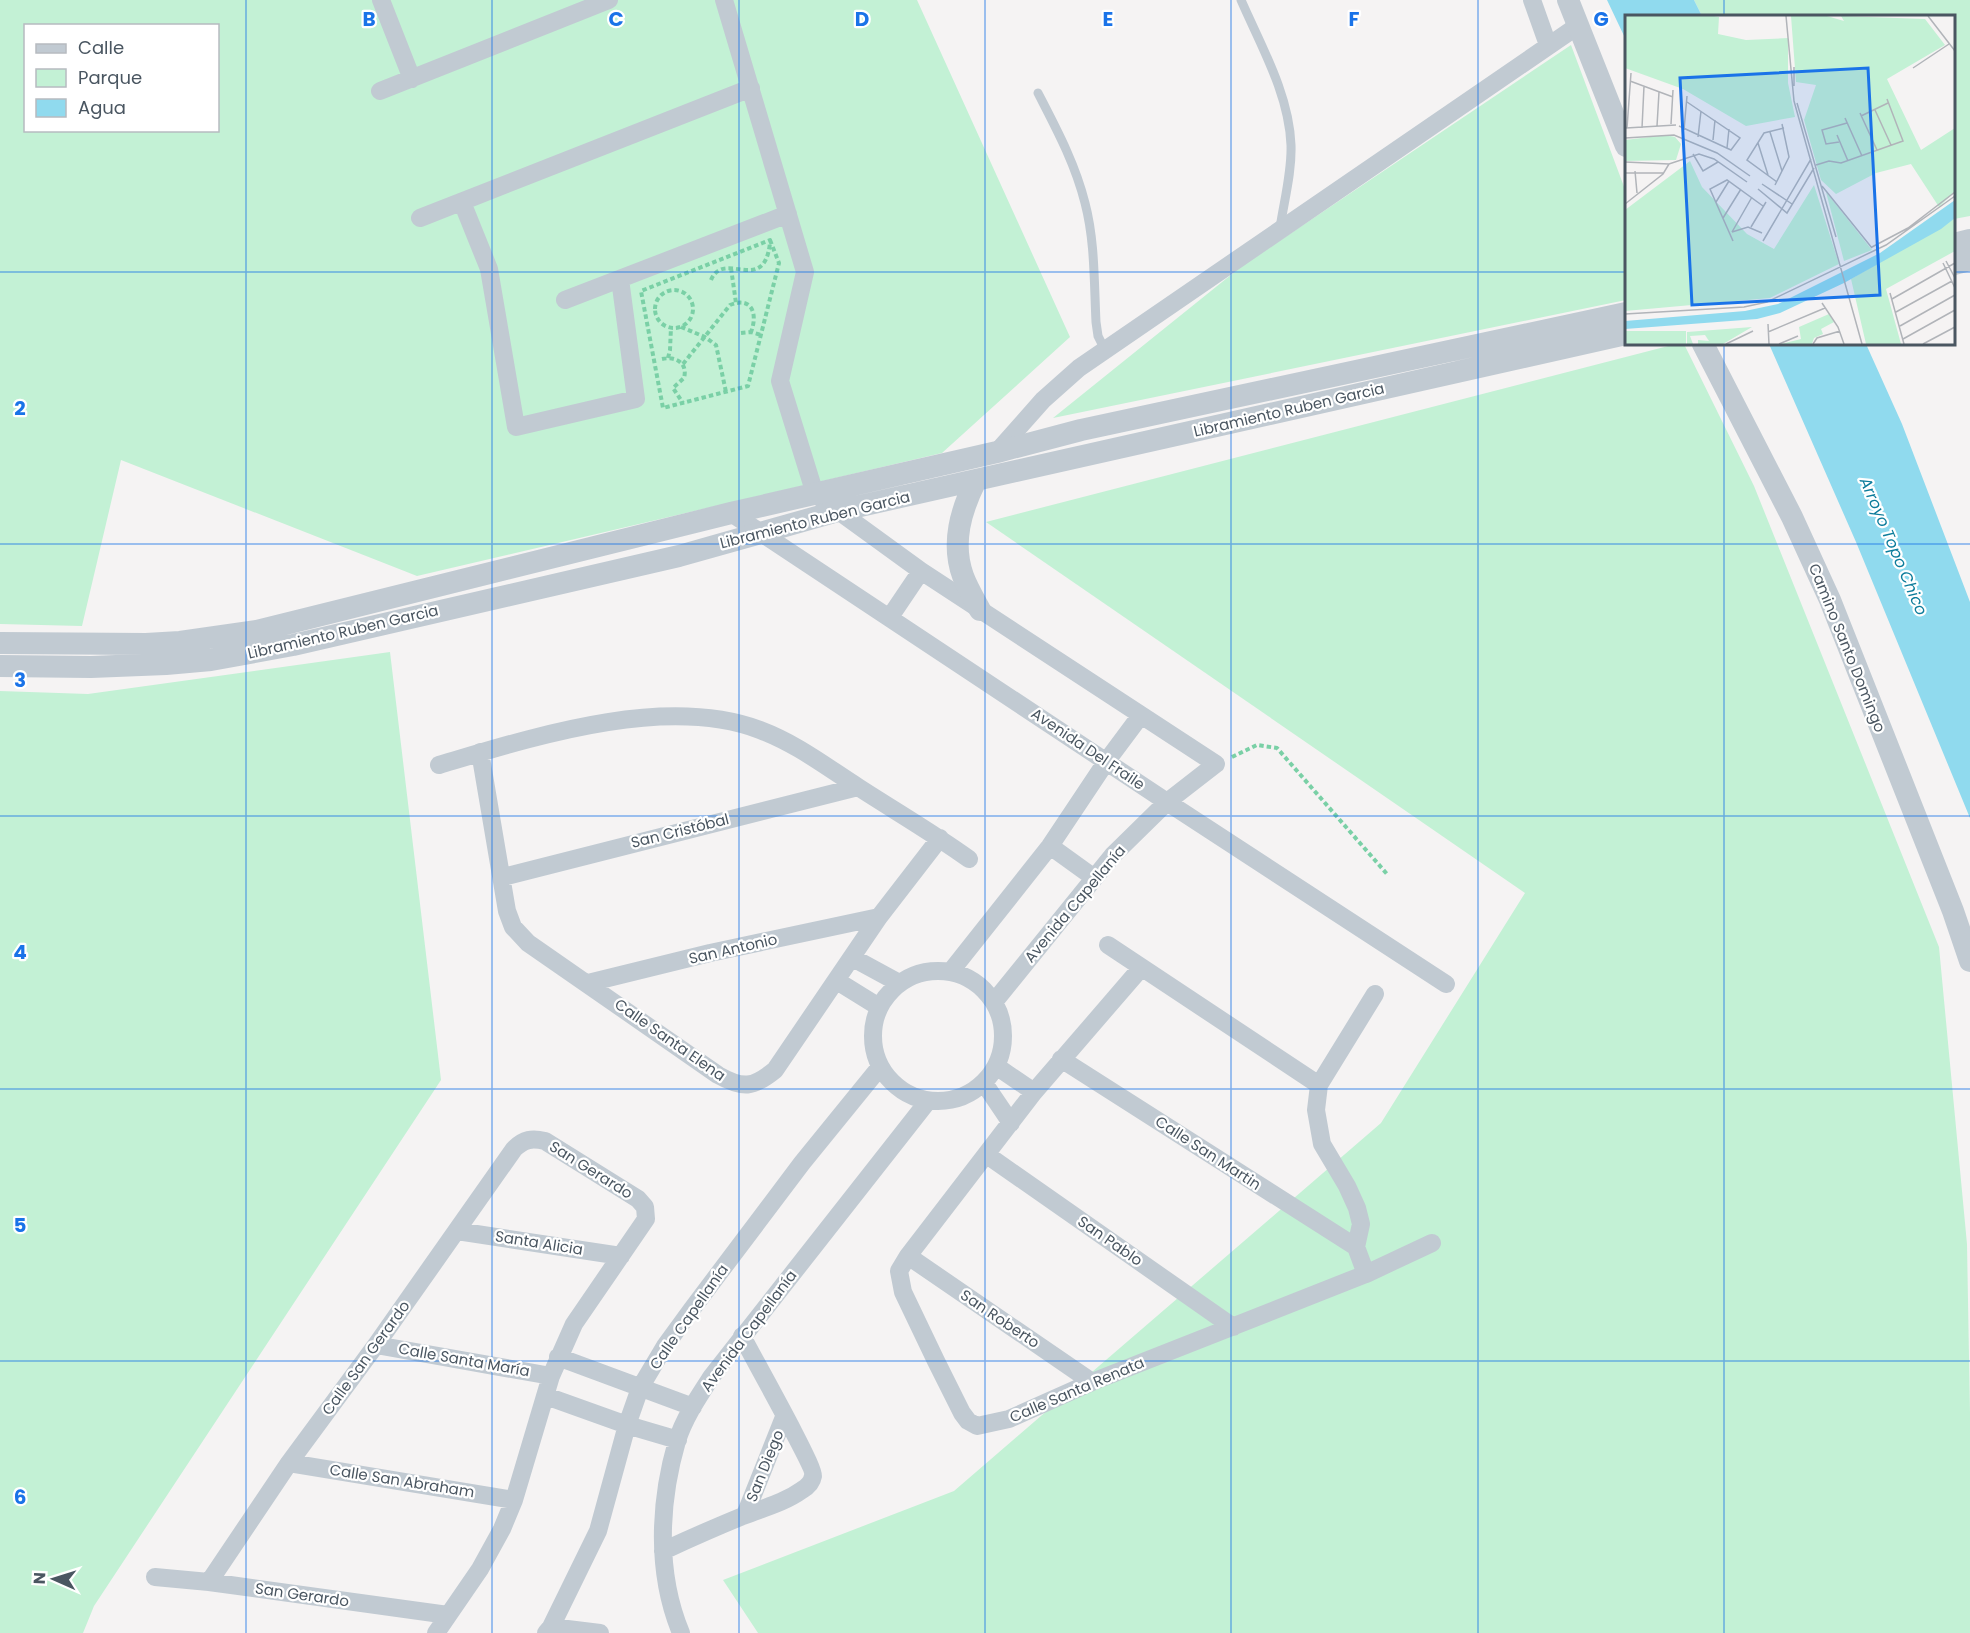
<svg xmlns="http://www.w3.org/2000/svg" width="1970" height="1633" viewBox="0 0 1970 1633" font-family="Poppins,sans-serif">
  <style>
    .green { fill: #c3f1d5; fill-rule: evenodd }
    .water { fill: #90daee }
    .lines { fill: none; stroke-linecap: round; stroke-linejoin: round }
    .path { stroke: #7ad0a6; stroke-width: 4; stroke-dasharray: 4.5 3; stroke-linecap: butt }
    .service { stroke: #c1cad2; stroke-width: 9 }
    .minor { stroke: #c1cad2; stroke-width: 18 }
    .tertiary { stroke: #c1cad2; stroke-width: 22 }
    .grid { fill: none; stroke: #1a73e8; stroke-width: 1.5; stroke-opacity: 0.55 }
    .labels { text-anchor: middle; stroke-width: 4.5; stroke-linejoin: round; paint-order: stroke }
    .street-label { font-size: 15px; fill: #4a5661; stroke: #fff }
    .water-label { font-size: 16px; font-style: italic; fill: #0c7c9b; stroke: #fff }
    .inset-road { fill: none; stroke: #b1b4b9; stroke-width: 1.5 }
    .view { fill: #1a73e8; fill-opacity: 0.15; stroke: #1a73e8; stroke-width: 3 }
    .inset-edge { fill: none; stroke: #4a5661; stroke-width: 3 }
    .grid-label { font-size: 20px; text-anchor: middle; font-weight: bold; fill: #1a73e8; stroke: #fff; stroke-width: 4.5; stroke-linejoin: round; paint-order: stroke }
  </style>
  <rect width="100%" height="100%" fill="#f5f3f3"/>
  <!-- green -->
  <path class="green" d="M0,0H917L1070,337L942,453L417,576L121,460L82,626L0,624ZM26,26H218V130H26Z
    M1694,0H1970V216L1954,219V16H1702Z
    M1571,45L1626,192V300L1053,418L1242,266Z
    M1676,344H1684L1754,486L1939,947L1967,1244L1970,1413V1633H758L723,1580L954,1491L1381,1123L1525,893L986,522Z
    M390,652L441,1080L94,1606L83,1633H0V691L88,694Z"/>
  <!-- water -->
  <path class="water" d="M1607,0H1694L1702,16H1626V40Z
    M1769,344H1866L1902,424L1970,602V818L1856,542Z"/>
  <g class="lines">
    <!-- path -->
    <path class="path" d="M770,240L779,263L748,386L663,408L641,291Z
      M731,268L736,303
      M711,280C724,249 764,296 770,243
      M655 309a19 19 0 1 1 38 0a19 19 0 1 1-38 0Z
      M681,327L705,337L716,345L726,392
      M741,333L751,332L761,335
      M668,358L670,350L671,327
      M662,359C676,356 688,363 684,378L673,388L683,403
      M683,364L730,305C752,296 758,314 751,332
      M1232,757L1257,745L1277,748L1387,874"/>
    <!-- service -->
    <path class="service" d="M1241,0C1261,46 1289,94 1291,145C1292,172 1284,201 1280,228
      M1038,93C1056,128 1075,163 1085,203C1095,241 1094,282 1096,322L1098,336L1105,350"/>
    <!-- minor -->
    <path class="minor" d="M381,0L412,79
      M724,0L805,272L780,381L815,494L921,571L1216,764L1167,802L1113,855L994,1002
      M1532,0L1548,45
      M380,91L609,0
      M462,202L489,269L516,427L636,399L620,279
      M420,218L751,88
      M565,300L788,214
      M997,452L1043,400L1079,368L1579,25
      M731,513L1167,802L1446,984
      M890,617L921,571
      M480,752L507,911L513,927L528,943L718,1075C743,1089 753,1088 775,1070L879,917L940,838
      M439,765C533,737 665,694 760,730C797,744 825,766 858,787C895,811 933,833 969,859
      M1050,846L1093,877
      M503,877L858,787
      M1108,945L1319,1085
      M853,958L899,983
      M1141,968L1034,1092L908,1256L899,1271L903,1292L936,1361L962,1413L968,1421L977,1426L1009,1419L1092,1382L1366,1274L1432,1243
      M873 1036a65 65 0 1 1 130 0a65 65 0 1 1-130 0Z
      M951,971L1050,846L1106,762L1141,715
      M837,981L879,1007
      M588,983L710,953L879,917
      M1061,1059L1356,1247
      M996,1066L1034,1092
      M984,1083L1011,1123
      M987,1155L1233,1327
      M457,1231L621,1256
      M908,1256L1092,1382
      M1366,1274L1356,1247L1361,1224L1357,1208L1347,1186L1322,1144L1316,1110L1319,1085L1375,994
      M376,1345L551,1376
      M558,1357L693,1407
      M546,1396L627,1425L678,1440
      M289,1463L514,1500
      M745,1515L784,1417
      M663,1551C689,1539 716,1527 743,1516C763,1508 784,1503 802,1490C807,1487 812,1482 813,1476C815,1467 751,1354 742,1336
      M155,1577L209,1582L448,1615
      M209,1582L289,1463L376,1345L514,1149C524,1139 532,1138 545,1141L638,1199L645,1207L646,1219L574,1324L551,1376L514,1500L502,1529L480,1569L436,1633
      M551,1627L600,1633
      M546,1633L551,1627L598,1531L627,1425L640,1388L665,1346L692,1309L802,1163L880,1067
      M681,1633C656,1573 659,1503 677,1441C684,1418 699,1396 712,1376L928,1101"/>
    <!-- tertiary -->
    <path class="tertiary" d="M1568,0L1626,146
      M1954,244L1970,240
      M1954,264L1970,260
      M1703,344L1792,517L1830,600L1953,911L1970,961
      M976,480C961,510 951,543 963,576C967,587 974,599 980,610
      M0,643L146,644L180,642L257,631L731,513L997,452L1081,430L1626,313
      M0,666L91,667L166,664L211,660L293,645L679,556L838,511L1626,334"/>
  </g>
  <!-- grid -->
  <path class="grid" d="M246,0V1633M492,0V1633M739,0V1633M985,0V1633M1231,0V1633M1478,0V1633M1724,0V16M0,272H1626M1954,272H1970M1724,344V1633M0,544H1970M0,816H1970M0,1089H1970M0,1361H1970"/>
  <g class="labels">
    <!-- street labels -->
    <g class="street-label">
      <text transform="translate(1289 410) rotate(-13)" y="5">Libramiento Ruben Garcia</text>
      <text transform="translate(815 520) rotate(-14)" y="5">Libramiento Ruben Garcia</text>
      <text transform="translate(343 632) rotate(-13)" y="5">Libramiento Ruben Garcia</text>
      <text transform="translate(1847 648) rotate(68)" y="5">Camino Santo Domingo</text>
      <text transform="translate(1088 749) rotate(34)" y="5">Avenida Del Fraile</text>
      <text transform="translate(680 831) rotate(-14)" y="5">San Cristóbal</text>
      <text transform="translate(1075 904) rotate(-50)" y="5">Avenida Capellanía</text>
      <text transform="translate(733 949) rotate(-13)" y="5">San Antonio</text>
      <text transform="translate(670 1040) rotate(35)" y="5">Calle Santa Elena</text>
      <text transform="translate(1208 1153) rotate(33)" y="5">Calle San Martin</text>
      <text transform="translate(591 1170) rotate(32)" y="5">San Gerardo</text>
      <text transform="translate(1110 1241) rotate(35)" y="5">San Pablo</text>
      <text transform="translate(539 1243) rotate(9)" y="5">Santa Alicia</text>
      <text transform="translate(689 1317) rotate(-55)" y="5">Calle Capellanía</text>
      <text transform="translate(1000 1319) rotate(34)" y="5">San Roberto</text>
      <text transform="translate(749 1331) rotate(-53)" y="5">Avenida Capellanía</text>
      <text transform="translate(366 1358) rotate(-54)" y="5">Calle San Gerardo</text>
      <text transform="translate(464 1360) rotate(10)" y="5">Calle Santa María</text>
      <text transform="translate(1077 1390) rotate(-23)" y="5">Calle Santa Renata</text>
      <text transform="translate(765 1466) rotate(-68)" y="5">San Diego</text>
      <text transform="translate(402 1481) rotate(9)" y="5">Calle San Abraham</text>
      <text transform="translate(302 1595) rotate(8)" y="5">San Gerardo</text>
    </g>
    <!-- water labels -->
    <g class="water-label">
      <text transform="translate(1894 546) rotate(67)" y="6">Arroyo Topo Chico</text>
    </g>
  </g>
  <!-- overview -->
  <g transform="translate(1625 15)">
    <rect width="330" height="330" fill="#f5f3f3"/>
    <path d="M0,1H89L94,2L93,19L121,25L163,23V68L170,102L121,111L58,74L0,53ZM166,1H202L219,6L216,1L300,4L320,30L262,64L296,135L330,113V176L314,192L286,149L251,158L211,179L196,165L179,105L191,70L171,67ZM41,120L50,122L56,129L51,145L0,146V125ZM65,146L77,172L122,219L149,234L189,170L214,249L145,283L0,296V195ZM201,177L247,235L219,246ZM330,203V236L261,274L276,329H241L226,264ZM204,299L209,307L196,314L198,319L189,323L187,329H156L176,324L174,312ZM127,312L98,329H73V325L84,326L80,320L65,321L68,329H62V317ZM0,316H61V329H0Z" fill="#c3f1d5"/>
    <path d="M330,185V203L316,214L219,268L155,298L132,304L0,314V306L120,296L153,289L255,238Z" fill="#90daee"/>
    <path class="inset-road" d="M161,1L169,86L237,329M303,1L330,36M169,52V71M288,53L324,29M5,66L48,82M172,88L211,222M250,95L266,130M235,98L252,135M236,101L263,88M220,103L237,141M46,109L48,75M32,111L34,77M54,111L106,135L115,123L62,87M1,113L51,110M2,113L6,58M17,113L19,71M59,115L62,81M145,117L157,156M212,120L223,146M73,122L76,96M0,123L49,120L92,138L125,161M88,125L90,105M214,127L201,129L197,115L222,108M133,128L143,160M102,133L104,114M68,139L78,156L93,147M0,147L44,149L74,139L89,144L122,167M191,150L204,146L216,148L278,126L262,84M10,156L12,178M0,158H38M152,167L122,145L139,118L159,113M137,169L167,189M150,170L164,142L157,109M197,171L247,233M133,174L162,198L189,153M91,187L104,166M0,189L38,159L44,149M98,203L116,174M126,212L141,187M107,217L127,182M107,217L123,212L137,218M108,226L85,174L102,165L138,191M138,226L186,144M247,232L283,213L330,177M321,246L330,263M318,248L330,273M265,278L279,329M267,284L330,248M197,288L213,312L219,329M271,297L327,266M0,299L119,292L142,287L261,230L330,181M143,309L144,329M275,311L330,280M143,317L200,293M278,324L330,295M101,329L128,316M154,329L173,321M188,329L192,323L215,316M298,329L330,312"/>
    <path class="view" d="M243,53L255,280L67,290L55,63Z"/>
    <rect width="330" height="330" class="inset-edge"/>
  </g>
  <g class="grid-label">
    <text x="369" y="26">B</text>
    <text x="616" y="26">C</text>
    <text x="862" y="26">D</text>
    <text x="1108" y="26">E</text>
    <text x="1354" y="26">F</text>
    <text x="1601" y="26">G</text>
    <text x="20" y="415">2</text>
    <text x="20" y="687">3</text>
    <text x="20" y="959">4</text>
    <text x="20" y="1232">5</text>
    <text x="20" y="1504">6</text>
  </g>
  <!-- legend -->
  <rect x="24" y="24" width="195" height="108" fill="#ffffff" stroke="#b7bbc0" stroke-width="1.5"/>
  <rect x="36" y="44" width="30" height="9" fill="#c1cad2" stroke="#b7bbc0" stroke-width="1.5"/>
  <text x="78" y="54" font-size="18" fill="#4a5661">Calle</text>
  <rect x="36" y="69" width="30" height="18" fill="#c3f1d5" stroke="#b7bbc0" stroke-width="1.5"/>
  <text x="78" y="84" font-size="18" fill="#4a5661">Parque</text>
  <rect x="36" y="99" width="30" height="18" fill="#90daee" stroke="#b7bbc0" stroke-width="1.5"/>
  <text x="78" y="114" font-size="18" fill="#4a5661">Agua</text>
  <!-- north arrow -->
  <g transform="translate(54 1579) rotate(273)" stroke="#ffffff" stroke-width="4.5" paint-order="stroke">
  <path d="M0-4.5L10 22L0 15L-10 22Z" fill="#4a5661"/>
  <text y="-9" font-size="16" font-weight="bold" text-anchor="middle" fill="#4a5661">N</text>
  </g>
</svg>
